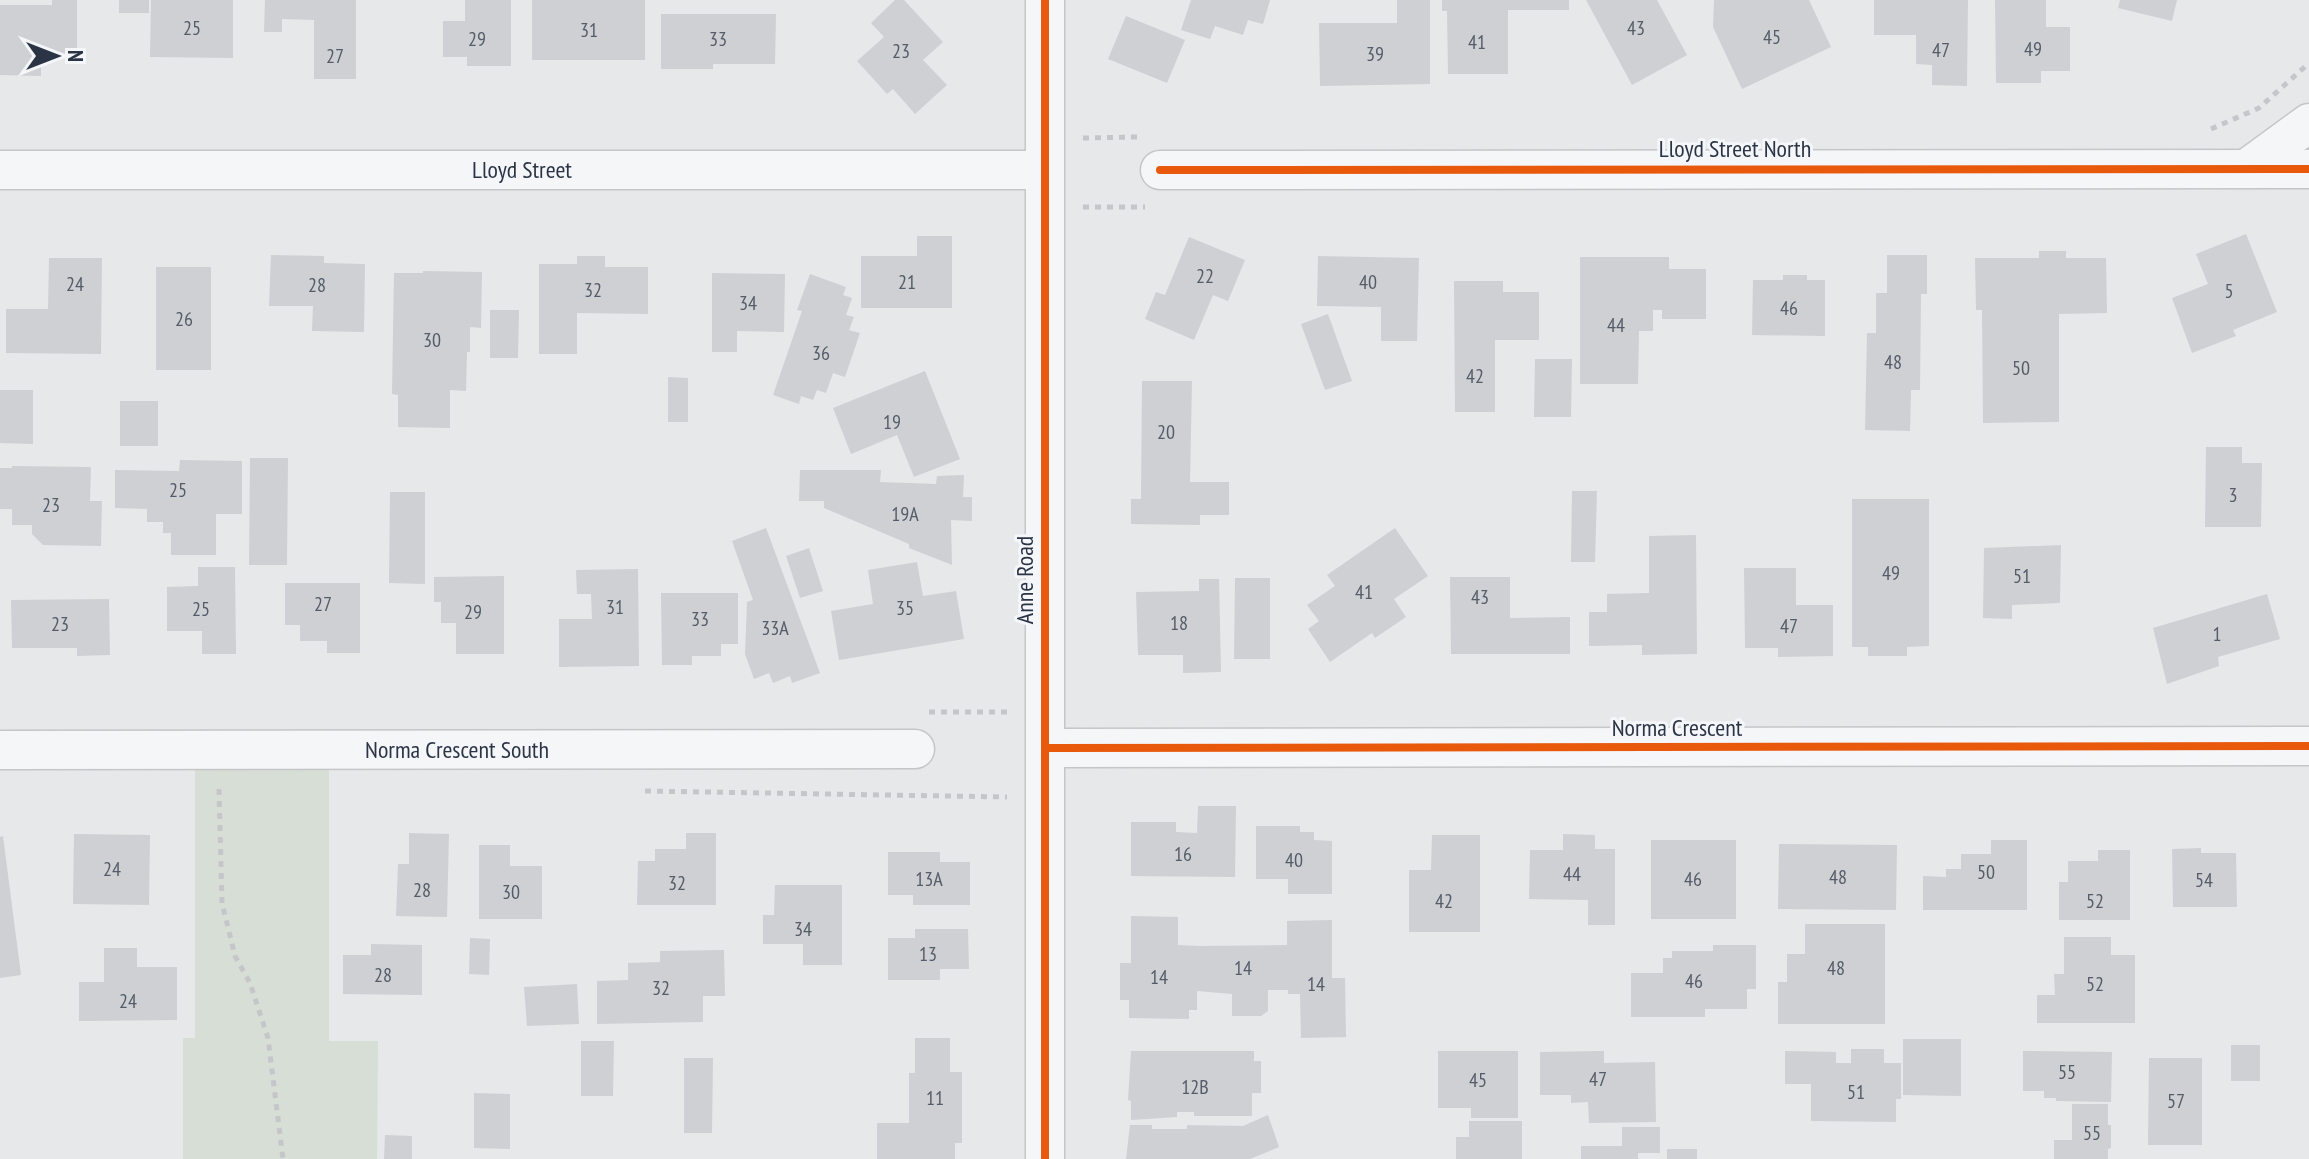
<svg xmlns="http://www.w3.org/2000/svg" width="2309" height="1159" viewBox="0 0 2309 1159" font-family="'PT Sans Narrow',sans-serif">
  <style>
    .green { fill: #d6ded6 }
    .building { fill: #ced0d3 }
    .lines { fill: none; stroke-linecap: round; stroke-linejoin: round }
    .minor-casing { stroke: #c4c6c8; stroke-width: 41 }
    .path { stroke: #c5c6ca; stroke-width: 5; stroke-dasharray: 6 6; stroke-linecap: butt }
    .minor { stroke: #f5f6f7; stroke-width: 38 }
    .cycleway-casing { stroke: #f4f6f9; stroke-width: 13 }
    .cycleway { stroke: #e8590c; stroke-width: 8 }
    .labels { text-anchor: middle; stroke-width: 6; stroke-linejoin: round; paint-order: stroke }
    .number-label { font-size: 20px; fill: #545c69 }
    .street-label { font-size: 24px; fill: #2b3445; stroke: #f4f6f9 }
  </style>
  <rect width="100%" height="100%" fill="#e6e8ea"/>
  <!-- green -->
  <path class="green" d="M195,750H329V1041H378L377,1159H183V1038H195Z"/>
  <!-- building -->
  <path class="building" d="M52,0H77V58H41V76L0,75V5H52Z
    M119,0H149V13H119Z
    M151,0H233V58L150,57Z
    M265,0H356V79H314V20L282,19V32H264Z
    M465,0H511V66H467V57H443V21H465Z
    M532,0H645V60H532Z
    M895,0H904L943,42L923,60L947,85L915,114L893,89L887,94L857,61L884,37L871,23Z
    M1191,0H1270L1263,24L1248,20L1243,35L1215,26L1210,39L1181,30Z
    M1397,0H1430V84L1320,86L1319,23H1397Z
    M1442,0H1569V10H1508V74H1448L1447,11H1442Z
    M1586,0H1657L1687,55L1632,85Z
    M1714,0H1809L1831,47L1742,89L1713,27Z
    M1874,0H1968L1967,86L1932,85V65L1916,64V35H1874Z
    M1995,0H2046V27H2070V71H2041V83H1996Z
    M2120,0H2177L2172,21L2118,8Z
    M661,14H776L775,64H713V69H661Z
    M1126,16L1185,40L1167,83L1108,59Z
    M2246,234L2277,312L2233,330L2236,336L2192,353L2172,298L2208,284L2196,254Z
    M917,236H952V308H861V256H917Z
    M1189,237L1245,260L1228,301L1213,295L1194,340L1145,319L1156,292L1165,295Z
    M2039,251H2066V258H2106L2107,313L2059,314V422L1983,423L1982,310H1976L1975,258H2039Z
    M271,255L324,256V263L365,264L364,332L312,331L313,306H269Z
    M1887,255H1927V294H1921L1920,390H1911L1910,431L1865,430L1867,333H1876V293H1887Z
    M577,256H605V267H648V314L577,313V354H539V264H577Z
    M1318,256L1419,258L1417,341H1381V307L1317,306Z
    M1580,257H1669V269H1706V319H1662V310H1653V331H1639L1638,384H1580Z
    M49,258H102L101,354L6,353V309H48Z
    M156,267H211V370H156Z
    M423,271L482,272L481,328L470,327V352H467L466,391L450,390V428L398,427V395L392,394L394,273H423Z
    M712,273L785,274L784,332L737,331V352H712Z
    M810,274L846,287L843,295L852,298L846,315L854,317L849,330L860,333L845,377L833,373L826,393L817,390L813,400L801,396L799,404L773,395L802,311L797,310Z
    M1783,275H1807V280H1825V336L1752,335L1753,280H1783Z
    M1454,281H1503V292H1539V340H1495V412H1455Z
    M490,310H519L518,358H490Z
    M1328,314L1352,381L1325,390L1301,324Z
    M1535,359H1572L1571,417H1534Z
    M925,371L960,459L914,477L897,435L851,454L833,408Z
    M668,377L688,378V422H668Z
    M1142,381H1192L1190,482H1229V515H1200V525L1131,524V499H1141Z
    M0,390H33V444L0,443Z
    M120,401H158V446H120Z
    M2206,447H2242V463H2262L2261,527H2205Z
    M250,458H288L287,565H249Z
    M180,460L242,461V514H216V555H171V533H163V522H147V509L115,508V470L179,471Z
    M12,466L91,467L90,501H102L101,546L43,545L32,534V525H12V509H0V468H12Z
    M800,470H881L880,482L936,484L937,476L964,475L963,497H972V521L951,520L952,565L909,548V544L824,508V501H799Z
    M1572,491H1597L1595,562H1571Z
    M390,492H425V584L389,583Z
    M1852,499H1929V646L1907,647V656H1868V647H1852Z
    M766,528L820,673L792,683L790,676L773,683L769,673L754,679L745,654L747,602L753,600L732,541Z
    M1395,528L1428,576L1394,599L1406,617L1375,638L1372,633L1330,662L1308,629L1319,621L1307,605L1335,586L1327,575Z
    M1696,535L1697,654L1642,655V645L1589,646V612H1607V594L1649,593V536Z
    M2061,545L2060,603L2012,605V619L1983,618L1984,548Z
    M809,548L823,591L800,598L786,556Z
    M917,562L923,596L956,591L964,639L839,660L831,611L873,604L868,570Z
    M198,567H235L236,654H202V631H167V587L198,586Z
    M1744,568H1796V605H1833V656L1778,657V648H1745Z
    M638,569L639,666L559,667V619H592L591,594H577L576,570Z
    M504,576V654H456V623H441V602H434V577Z
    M1450,577H1510V618L1570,617V654H1451Z
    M1235,578H1270V659H1234Z
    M1199,579H1219L1221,672L1183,673V655H1138L1136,592L1199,591Z
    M285,583H360V653H327V641H300V625H285Z
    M661,593H738V644H721V656H692V665H662Z
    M2267,594L2280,639L2218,657L2219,666L2167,684L2153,628Z
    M109,599L110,655L77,656V648H12L11,600Z
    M1198,806H1236L1235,877L1131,876V822H1176V832L1197,833Z
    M1256,826H1300V832H1314V840L1332,841V894H1288V879H1256Z
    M409,833L449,834L447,917L396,916L398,864H409Z
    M686,833H716V905H637L638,861H655V849H686Z
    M74,834L150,835L149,905L73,904Z
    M1563,834L1595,835V849H1615V925H1588V900L1529,899L1530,850H1563Z
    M1432,835H1480V932H1409V870H1431Z
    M3,836L21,975L0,978V837Z
    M1651,840H1736V919H1651Z
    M1991,840H2027V910H1923V876L1946,877V869H1961V854H1991Z
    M1779,844L1897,845L1896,910L1778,909Z
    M479,845H510V866H542V919H479Z
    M2201,848V853H2236L2237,907H2173L2172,849Z
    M2098,850H2130V920H2059V882H2068V861H2098Z
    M888,852H940V862H970V905H913V895H888Z
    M775,885H842V965H803V944H763V915H774Z
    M1131,916L1178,917V945L1199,946L1287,945V921L1332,920V978H1345L1346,1037L1301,1038L1300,994H1288V990H1268V1011L1261,1016H1232V994L1197,991V1010H1189V1019L1129,1018V1000H1120V963H1131Z
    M1805,924H1885V1024H1778V982H1787V954H1805Z
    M915,929H968L969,969H940V980H888V938H915Z
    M2064,937H2111V955H2135V1023H2037V995H2055L2054,974H2064Z
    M470,938L490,939L489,975L469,974Z
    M371,944L422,945V995L343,994V955H371Z
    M1713,945H1756V989H1747V1009H1705V1017H1631V973H1663V958H1672V951H1713Z
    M104,948H137V967H177V1020L79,1021V982H104Z
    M724,950L725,996H703V1022L597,1024V981L628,980V963L660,962V951Z
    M577,984L579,1024L527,1026L524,987Z
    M915,1038H950V1072H962V1143H955V1159H877V1123H909V1073H915Z
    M1903,1039H1961V1096L1903,1095Z
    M581,1041H614L613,1096H581Z
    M2231,1045H2260V1081H2231Z
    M1851,1049H1884V1063H1901V1099H1896V1122L1811,1121V1084H1785V1051L1836,1052V1063H1851Z
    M1131,1051H1254V1061H1261V1093H1252V1116H1194V1112H1177V1117L1131,1120V1101L1128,1100Z
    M1438,1051H1518V1118H1471V1108H1438Z
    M1604,1051V1063L1655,1062L1656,1122L1589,1123L1588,1102L1571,1103V1095H1540V1052Z
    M2023,1051L2112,1052L2111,1102L2056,1101V1098H2044V1091H2023Z
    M684,1058H713L712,1133H684Z
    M2149,1058H2202V1145H2148Z
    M474,1093L510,1094V1149L474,1148Z
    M2072,1104H2108V1125H2111V1148L2108,1149V1159H2054V1140H2072Z
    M1268,1115L1279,1147L1250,1159H1126L1130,1125H1152V1129H1187V1125L1243,1126Z
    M1469,1121H1522V1159H1456V1137H1469Z
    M1622,1127H1660V1153H1638V1159H1581V1146H1622Z
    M385,1135L412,1136V1159H384Z
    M1667,1149H1697V1159H1667Z"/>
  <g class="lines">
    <defs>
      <path id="minor" d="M1045,0V1159
        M2246,169L2309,123
        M0,170H1044
        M1160,170L2309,169
        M1045,748L2309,746
        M0,750L915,749"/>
    </defs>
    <!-- minor casing -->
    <use href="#minor" class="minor-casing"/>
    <!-- path -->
    <path class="path" d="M2211,129L2259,108L2309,63
      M1083,138L1137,137
      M1083,207H1145
      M929,712H1007
      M219,789L222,903L235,956L250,983L268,1038L283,1159
      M645,791L1007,797"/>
    <!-- minor -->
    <use href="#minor" class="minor"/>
    <defs>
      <path id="cycleway" d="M1045,0V1159
        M1160,170L2309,169
        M1045,748L2309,746"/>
    </defs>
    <!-- cycleway casing -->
    <use href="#cycleway" class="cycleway-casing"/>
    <!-- cycleway -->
    <use href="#cycleway" class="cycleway"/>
  </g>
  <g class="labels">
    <!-- number labels -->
    <g class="number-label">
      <text x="192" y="35">25</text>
      <text x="1636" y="35">43</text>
      <text x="589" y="37">31</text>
      <text x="1772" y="44">45</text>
      <text x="477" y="46">29</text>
      <text x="718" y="46">33</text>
      <text x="1477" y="49">41</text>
      <text x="2033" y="56">49</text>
      <text x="1941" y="57">47</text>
      <text x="901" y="58">23</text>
      <text x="1375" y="61">39</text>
      <text x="335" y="63">27</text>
      <text x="1205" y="283">22</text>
      <text x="907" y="289">21</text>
      <text x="1368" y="289">40</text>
      <text x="75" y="291">24</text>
      <text x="317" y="292">28</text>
      <text x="593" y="297">32</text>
      <text x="2229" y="298">5</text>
      <text x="748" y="310">34</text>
      <text x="1789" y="315">46</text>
      <text x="184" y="326">26</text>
      <text x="1616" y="332">44</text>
      <text x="432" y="347">30</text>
      <text x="821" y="360">36</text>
      <text x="1893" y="369">48</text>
      <text x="2021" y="375">50</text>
      <text x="1475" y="383">42</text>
      <text x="892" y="429">19</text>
      <text x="1166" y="439">20</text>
      <text x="178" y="497">25</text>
      <text x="2233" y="502">3</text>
      <text x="51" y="512">23</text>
      <text x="905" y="521">19A</text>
      <text x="1891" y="580">49</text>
      <text x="2022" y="583">51</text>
      <text x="1364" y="599">41</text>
      <text x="1480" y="604">43</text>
      <text x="323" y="611">27</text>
      <text x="615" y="614">31</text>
      <text x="905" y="615">35</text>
      <text x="201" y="616">25</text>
      <text x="473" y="619">29</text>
      <text x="700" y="626">33</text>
      <text x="1179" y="630">18</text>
      <text x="60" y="631">23</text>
      <text x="1789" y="633">47</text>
      <text x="775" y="635">33A</text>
      <text x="2217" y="641">1</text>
      <text x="1183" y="861">16</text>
      <text x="1294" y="867">40</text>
      <text x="112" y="876">24</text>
      <text x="1986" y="879">50</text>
      <text x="1572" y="881">44</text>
      <text x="1838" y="884">48</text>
      <text x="929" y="886">13A</text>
      <text x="1693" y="886">46</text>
      <text x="2204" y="887">54</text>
      <text x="677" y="890">32</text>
      <text x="422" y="897">28</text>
      <text x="511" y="899">30</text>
      <text x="1444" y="908">42</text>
      <text x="2095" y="908">52</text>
      <text x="803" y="936">34</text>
      <text x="928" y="961">13</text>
      <text x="1243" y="975">14</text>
      <text x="1836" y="975">48</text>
      <text x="383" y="982">28</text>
      <text x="1159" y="984">14</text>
      <text x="1694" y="988">46</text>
      <text x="1316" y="991">14</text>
      <text x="2095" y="991">52</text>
      <text x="661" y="995">32</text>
      <text x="128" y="1008">24</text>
      <text x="2067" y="1079">55</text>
      <text x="1598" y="1086">47</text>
      <text x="1478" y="1087">45</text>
      <text x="1195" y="1094">12B</text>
      <text x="1856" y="1099">51</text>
      <text x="935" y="1105">11</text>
      <text x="2176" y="1108">57</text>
      <text x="2092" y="1140">55</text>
    </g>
    <!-- street labels -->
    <g class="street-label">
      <text x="1735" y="157">Lloyd Street North</text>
      <text x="522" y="178">Lloyd Street</text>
      <text transform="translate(1025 580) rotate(-90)" y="8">Anne Road</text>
      <text x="1677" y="736">Norma Crescent</text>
      <text x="457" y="758">Norma Crescent South</text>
    </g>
  </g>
  <!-- north arrow -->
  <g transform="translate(56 56) rotate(90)" stroke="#f4f6f9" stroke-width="6" paint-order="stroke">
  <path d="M0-6L14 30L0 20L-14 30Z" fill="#2b3445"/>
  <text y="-12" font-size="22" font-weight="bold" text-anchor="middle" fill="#2b3445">N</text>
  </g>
</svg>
